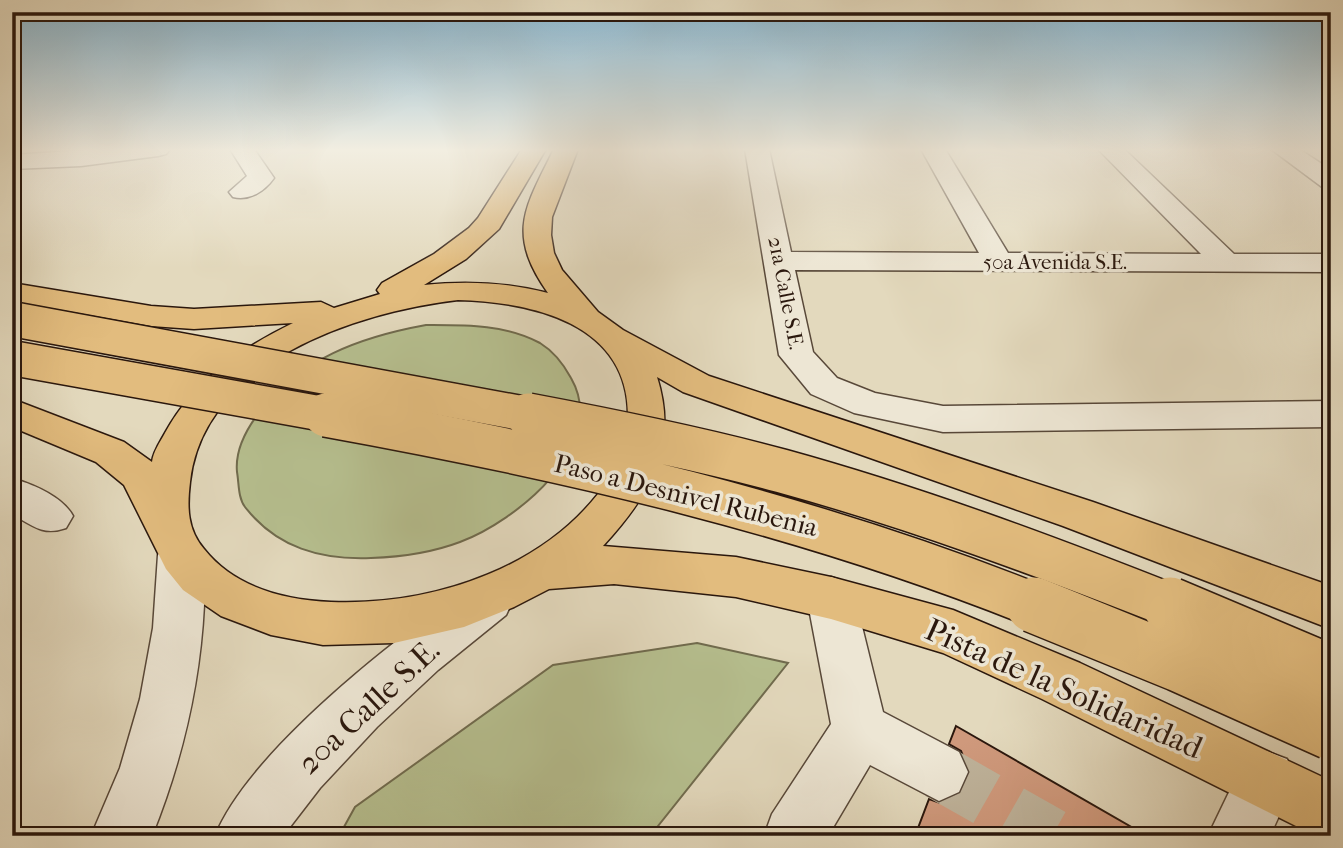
<svg xmlns="http://www.w3.org/2000/svg" width="1343" height="848" viewBox="0 0 1343 848" font-family="'IM FELL French Canon',serif">
  <style>
    .green { fill: #b6bf8f; stroke: #706b4e; stroke-width: 2 }
    .building { fill: #cf997c; stroke: #2a170d; stroke-width: 2 }
    .lines { fill: none; stroke-linecap: round; stroke-linejoin: round }
    .minor-tunnel { stroke: #beb29a; stroke-width: 55; stroke-dasharray: 55 27; stroke-linecap: butt }
    .minor-casing { stroke: #584839; stroke-width: 3 }
    .major-casing { stroke: #2a170d; stroke-width: 3 }
    .minor { fill: #ede6d4; fill-rule: evenodd }
    .major { fill: #e2bc7e; fill-rule: evenodd }
    .major-bridge-far2-casing { stroke: #2a170d; stroke-width: 37; stroke-linecap: butt }
    .major-bridge-far1-casing { stroke: #2a170d; stroke-width: 46; stroke-linecap: butt }
    .major-bridge-casing { stroke: #2a170d; stroke-width: 58; stroke-linecap: butt }
    .major-bridge-far2 { stroke: #e2bc7e; stroke-width: 34 }
    .major-bridge-far1 { stroke: #e2bc7e; stroke-width: 43 }
    .major-bridge { stroke: #e2bc7e; stroke-width: 55 }
    .labels { text-anchor: middle; stroke-width: 7; stroke-linejoin: round; paint-order: stroke }
    .far-street-label { font-size: 21px; fill: #2a170d; stroke: #ede6d4 }
    .street-label { font-size: 26px; fill: #2a170d; stroke: #ede6d4 }
    .near-street-label { font-size: 32px; fill: #2a170d; stroke: #ede6d4 }
  </style>
  <rect width="100%" height="100%" fill="#e3d9bd"/>
  <filter id="stains"><feTurbulence type="fractalNoise" baseFrequency=".00286" numOctaves="4"/><feColorMatrix values="0 0 0 0 .2 0 0 0 0 .09 0 0 0 0 .02 0 0 0 .5 -.17"/></filter>
  <radialGradient id="worn" r=".72"><stop offset=".6" stop-color="#630" stop-opacity="0"/><stop offset="1" stop-color="#630" stop-opacity=".3"/></radialGradient>
  <!-- green -->
  <path class="green" d="M426,325C464,325 505,324 540,343C553,351 564,365 571,378C610,446 516,521 460,542C431,553 401,557 371,558C321,560 277,548 245,507C238,498 239,483 237,472C235,451 246,430 258,414C299,359 360,337 426,325Z
    M697,643L788,663L650,836H339L355,807L553,665Z"/>
  <!-- building -->
  <path class="building" d="M956,726L1147,836H915L929,799L940,803L960,794L970,773L961,751L949,744Z"/>
  <g class="lines">
    <!-- minor-tunnel -->
    <path class="minor-tunnel" d="M939,772L1052,836"/>
    <defs>
      <path id="minor" d="M101,149H170L166,154L158,156L81,166L12,169V155Z
        M230,149H254L274,178C264,192 249,201 233,197L229,192L247,176Z
        M745,149H769L791,252L979,253L921,149H945L1008,253L1201,254L1098,149H1124L1234,254H1331V272L795,270L813,352L837,378L875,393L943,406L1331,401V427L943,432L854,413L811,394L779,355Z
        M1271,149H1299L1331,170V190L1322,187Z
        M12,478C34,485 62,496 73,516L66,528C43,536 33,526 12,514Z
        M181,536L197,542C207,561 205,583 204,605C200,686 182,761 152,836H91L120,768L140,699L153,628L158,555L165,542Z
        M831,577L848,583L855,598L883,712L959,752L968,772L959,792L939,801L870,765L828,836H764L772,814L831,724L807,598L814,583Z
        M489,579L506,585L513,600L506,615L438,670L377,727L320,788L283,836H215C245,763 354,673 417,625C440,608 462,589 489,579Z
        M1266,751L1287,759L1295,780L1270,836H1208L1245,759Z"/>
      <path id="major" d="M522,149H546L499,229L466,259L424,285C466,281 506,282 548,293C506,233 525,208 554,149H578L552,217L551,235L554,253L562,270L598,312L623,330L709,376L1093,502L1331,586V629L1063,526L683,392L657,377C679,447 650,495 603,546L736,557L831,577L953,610L1080,663L1331,781V836L1310,833L1042,699L943,653L831,619L736,597L614,584L549,589L514,607L464,627L394,643L323,645L271,635L221,616L183,590L166,569L124,485L96,462L12,427V399L124,442L152,462C153,452 160,442 165,433C194,380 240,349 293,323L194,329L151,326L12,301V283L151,306L194,309L321,302L334,308L380,294L377,290L382,283L434,254L469,228L478,218ZM458,300C532,302 628,323 628,415C627,436 622,459 610,477C552,567 434,606 331,602C284,600 234,587 204,549C187,529 187,507 190,482C203,362 356,312 458,300Z"/>
    </defs>
    <!-- minor casing -->
    <use href="#minor" class="minor-casing"/>
    <!-- major casing -->
    <use href="#major" class="major-casing"/>
    <!-- minor -->
    <use href="#minor" class="minor"/>
    <!-- major -->
    <use href="#major" class="major"/>
    <defs>
      <path id="major-bridge-far2" d="M12,319L537,416
        M12,358L335,416"/>
      <path id="major-bridge-far1" d="M326,415C569,459 808,514 1039,607
        M528,415C613,431 698,448 782,471C916,508 1045,556 1174,607"/>
      <path id="major-bridge" d="M1034,605L1179,664L1331,732
        M1170,605L1331,673"/>
    </defs>
    <!-- major-bridge-far2 casing -->
    <use href="#major-bridge-far2" class="major-bridge-far2-casing"/>
    <!-- major-bridge-far1 casing -->
    <use href="#major-bridge-far1" class="major-bridge-far1-casing"/>
    <!-- major-bridge casing -->
    <use href="#major-bridge" class="major-bridge-casing"/>
    <!-- major-bridge-far2 -->
    <use href="#major-bridge-far2" class="major-bridge-far2"/>
    <!-- major-bridge-far1 -->
    <use href="#major-bridge-far1" class="major-bridge-far1"/>
    <!-- major-bridge -->
    <use href="#major-bridge" class="major-bridge"/>
  </g>
  <!-- sky -->
  <linearGradient id="sky" x2="0" y2="1"><stop stop-color="#87b6d1"/><stop offset="0.56" stop-color="#f2eee1"/><stop offset="1" stop-color="#f2eee1" stop-opacity="0"/></linearGradient>
  <rect width="1343" height="268" fill="url(#sky)"/>
  <g class="labels">
    <!-- far-street labels -->
    <g class="far-street-label">
      <text x="1055" y="269">50a Avenida S.E.</text>
      <text transform="translate(786 293) rotate(79)" y="7">21a Calle S.E.</text>
    </g>
    <!-- street labels -->
    <g class="street-label">
      <text transform="translate(686 495) rotate(14)" y="9">Paso a Desnivel Rubenia</text>
    </g>
    <!-- near-street labels -->
    <g class="near-street-label">
      <text transform="translate(1064 688) rotate(24)" y="11">Pista de la Solidaridad</text>
      <text transform="translate(368 706) rotate(-43)" y="11">20a Calle S.E.</text>
    </g>
  </g>
  <!-- margin -->
  <rect width="1343" height="848" fill="none" stroke="#e3d9bd" stroke-width="42"/>
  <rect x="14" y="14" width="1315" height="820" fill="none" stroke="#2a170d" stroke-width="3.5"/>
  <rect x="21" y="21" width="1301" height="806" fill="none" stroke="#2a170d" stroke-width="2"/>
  <rect width="100%" height="100%" filter="url(#stains)"/>
  <rect width="100%" height="100%" fill="url(#worn)"/>
</svg>
